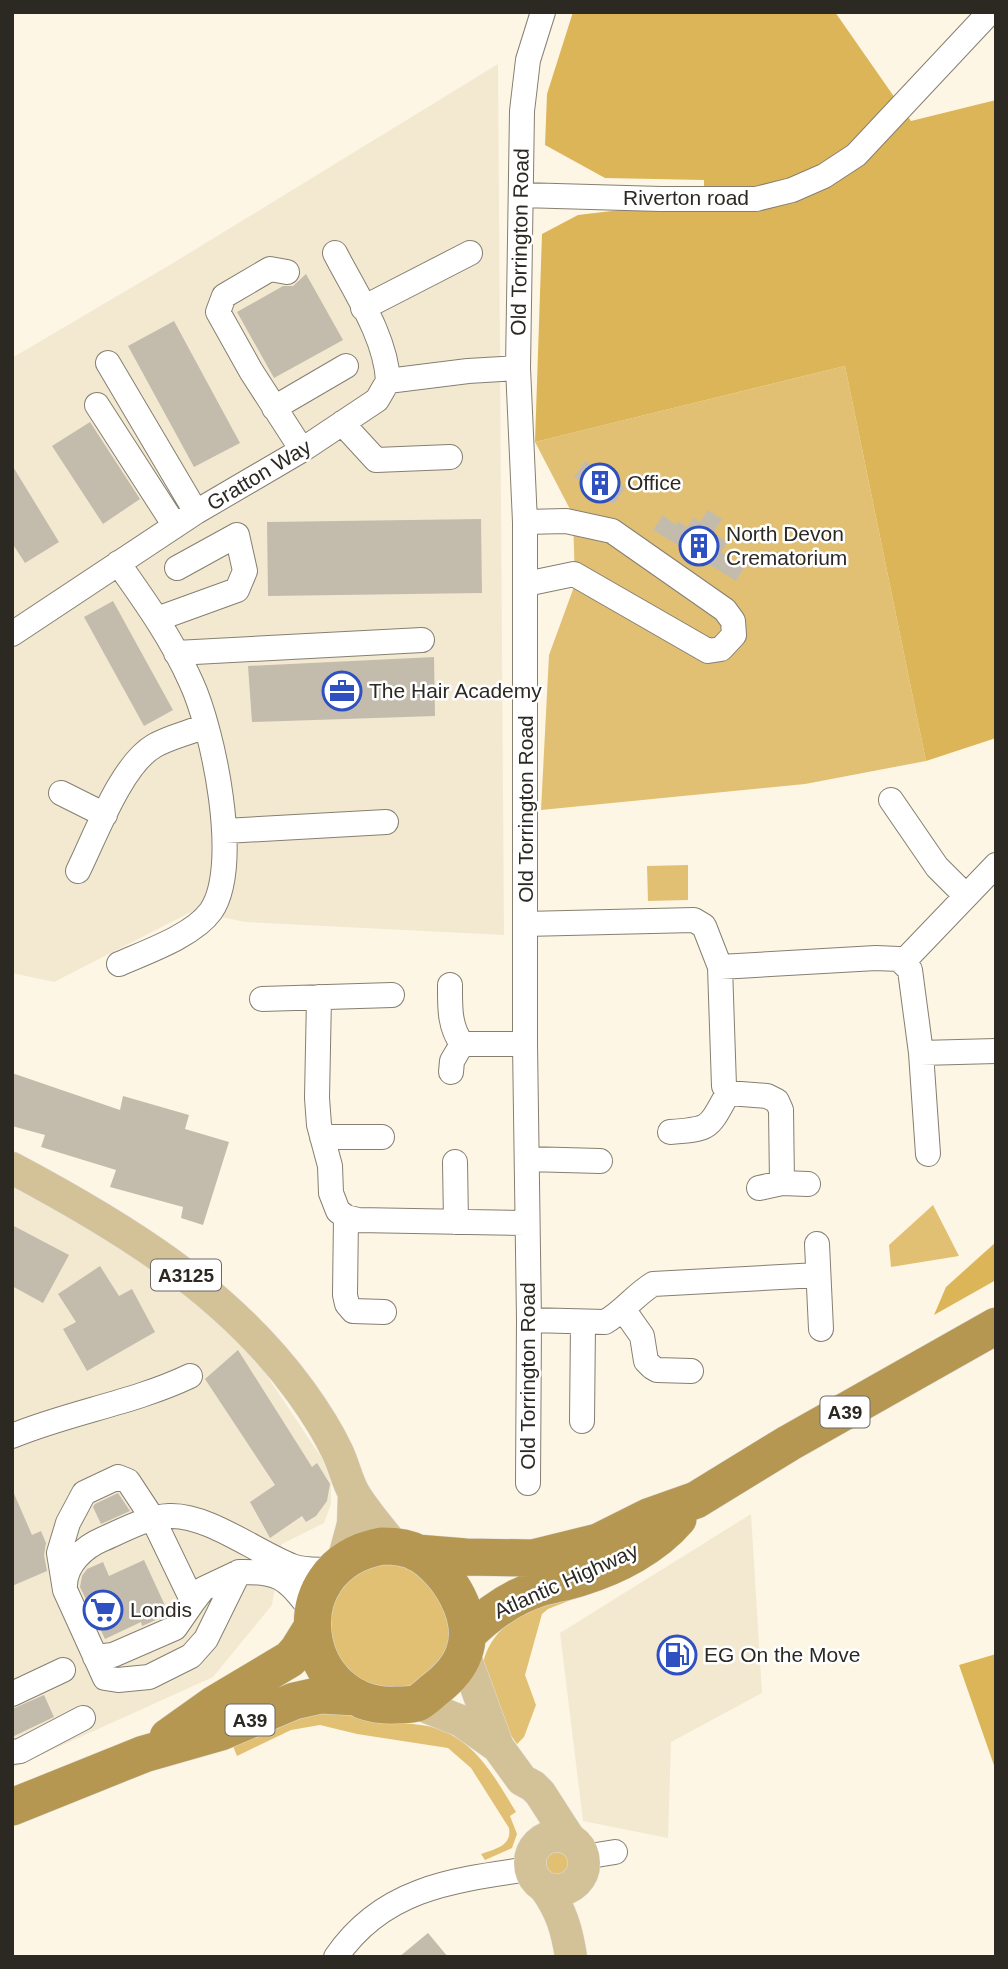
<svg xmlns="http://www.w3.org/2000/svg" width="1008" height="1969" viewBox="0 0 1008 1969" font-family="Helvetica,sans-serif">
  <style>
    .built { fill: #f3e9d1 }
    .green { fill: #e2c073 }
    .forest { fill: #dcb558 }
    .building { fill: #c3bcac }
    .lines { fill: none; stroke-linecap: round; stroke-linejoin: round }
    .minor-casing { stroke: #867f71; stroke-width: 26 }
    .major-casing { stroke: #dddddc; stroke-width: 33 }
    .highway-casing { stroke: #dddddc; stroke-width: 38 }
    .minor { stroke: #fff; stroke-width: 24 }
    .major { stroke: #d3c197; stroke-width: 32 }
    .highway { stroke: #b59751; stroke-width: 37 }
    .labels { text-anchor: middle; stroke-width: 5; stroke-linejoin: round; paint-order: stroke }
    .shield { fill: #fff; stroke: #6b6965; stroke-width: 2 }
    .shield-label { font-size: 19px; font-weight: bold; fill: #2c2923 }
    .street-label { font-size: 21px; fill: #2c2923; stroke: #fff }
    .poi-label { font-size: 21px; fill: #2c2923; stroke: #fff; text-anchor: start }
  </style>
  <rect width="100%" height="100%" fill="#fdf6e5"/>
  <!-- built -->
  <path class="built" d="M498,64L504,935L245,922L193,911L54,982L12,973V358L173,263Z
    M12,1183L120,1242L246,1344L323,1460L331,1483V1504L324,1523L282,1544L272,1605L213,1677L12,1768Z
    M751,1514L762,1693L671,1742L668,1838L583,1821L560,1633Z"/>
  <!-- green -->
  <path class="green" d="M845,366L926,761L805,784L541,810L549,655L575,584L573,515L535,442Z
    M688,865V900L648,901L647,866Z
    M933,1205L959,1256L891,1267L889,1245Z
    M383,1563L411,1567L446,1598L450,1644L436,1669L414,1684L402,1688H376L353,1677L330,1646L329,1608L351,1576Z
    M609,1585L548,1609L542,1614L525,1675L536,1705L524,1737L517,1744C504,1725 488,1706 483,1683C477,1654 499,1626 523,1613C546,1601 584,1593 609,1585Z
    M336,1711C367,1723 389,1721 421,1725C470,1731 493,1774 516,1812L510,1816L517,1834L512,1848L485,1860L481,1854C495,1849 512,1846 509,1828L471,1768L448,1748L357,1734L320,1725L291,1730L237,1756L231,1741L287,1715Z
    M541 1862a15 15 0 1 1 30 0a15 15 0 1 1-30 0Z"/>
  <!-- forest -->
  <path class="forest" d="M573,12H835L911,121L996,100V738L926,761L845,366L535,442L542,234L578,215L645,207L704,211V180L605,178L545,145L547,94Z
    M996,1242V1280L934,1315L946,1287Z
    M996,1654V1771L959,1665Z"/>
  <!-- building -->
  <path class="building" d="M306,274L343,340L274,378L237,312L283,286H293Z
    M174,321L240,443L194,467L128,346Z
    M90,422L140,499L103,524L52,446Z
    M585,461L625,488L614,504L574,477Z
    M12,465L59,542L25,563L12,543Z
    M708,510L722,519L713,533L728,542L721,552L744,568L736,581L653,530L663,515L676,525L678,521L687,527L694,517L700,522Z
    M481,519L482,593L268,596L267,522Z
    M113,601L173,710L144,726L84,617Z
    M434,657L435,716L252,722L248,666Z
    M12,1073L120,1110L123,1096L189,1115L185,1129L229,1142L203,1225L181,1218L183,1207L110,1187L116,1170L41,1147L45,1135L12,1126Z
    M12,1225L69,1255L43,1303L12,1286Z
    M100,1266L119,1296L132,1289L155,1332L87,1371L63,1329L76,1322L58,1294Z
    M238,1350L312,1467L317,1463L330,1484L327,1501L316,1516L306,1522L302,1516L270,1538L250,1502L275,1485L205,1379Z
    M12,1489L32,1535L41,1531L46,1543L44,1555L47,1571L12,1586Z
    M118,1493L130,1511L101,1524L93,1507L95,1504Z
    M144,1560L168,1612L165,1616L142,1626L141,1622L105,1639L80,1587L82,1576L87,1569L103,1562L109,1576Z
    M44,1695L54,1717L12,1737V1709Z
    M428,1933L448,1957H399Z"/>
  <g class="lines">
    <defs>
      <path id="minor" d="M521,195L661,199H756L792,190L824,176L856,155L990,12
        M335,253C355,292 386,337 388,381
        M287,272L270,269L224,296L218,312L251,371L302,450
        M363,308L470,253
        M108,363L196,512
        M388,381L468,371L518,368
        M97,405L175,526
        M274,408L346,366
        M342,423L376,460L450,457
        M525,522L566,521L612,531L725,610L733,621L734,635L721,649L708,651L574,574L526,584
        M118,563C145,601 172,639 191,682C213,729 242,866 211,911C193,936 146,952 119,964
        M157,619L237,590L245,571L237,535L177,568
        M12,634L196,512L302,450L377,400L388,381
        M176,653L422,640
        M61,793L105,815
        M891,800L937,867L965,895
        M225,831L386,822
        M78,871C95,837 121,765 154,746C169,737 189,733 205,726
        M525,924L694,920L704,926L720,967L724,1086L728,1093L767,1096L777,1101L781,1110L782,1183L808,1184
        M903,962L996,865
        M720,967L876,958L899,959L910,970L921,1053L996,1051
        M450,985C450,1007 449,1026 462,1044H525
        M319,997L317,1098L319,1125L330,1166L331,1193L338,1211L346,1217L358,1220L526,1223
        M262,999L392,995
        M921,1053L928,1154
        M451,1072L452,1061L462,1044
        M670,1132C711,1129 708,1129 728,1093
        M322,1137H382
        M527,1159L600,1161
        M455,1162L456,1222
        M759,1188L782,1183
        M346,1217L345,1295L347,1304L353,1311L384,1312
        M817,1244L821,1329
        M623,1309L642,1336L646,1361L652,1367L657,1370L691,1371
        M529,1320L605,1322C623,1312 635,1295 653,1284L818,1275
        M582,1421L583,1323
        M12,1436C70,1412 133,1403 190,1376
        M528,1483L529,1320L525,1044V522L518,368L522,111L528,60L543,12
        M239,1572L203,1589L193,1602L153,1519L128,1481L118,1477L84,1493L68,1523L59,1553L65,1590L105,1678L118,1680L149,1677L191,1656L206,1639L239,1572C285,1571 287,1581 314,1613
        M65,1586C65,1564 84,1547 103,1539C124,1530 146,1517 169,1516C207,1514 256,1552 292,1566C305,1571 321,1570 335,1569
        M95,1657L113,1655L175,1628L193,1602
        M12,1694L63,1670
        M12,1752L20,1751L83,1718
        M584,1857L615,1852
        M336,1957C383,1888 453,1880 530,1869"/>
      <path id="major" d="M12,1168C121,1226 227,1290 301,1392C314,1410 327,1430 337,1451C344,1465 347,1482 355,1495C366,1513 381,1530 394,1546
        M343,1561L353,1524L354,1494
        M464,1654L498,1747
        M416,1703L461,1721L498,1747L522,1780L533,1786L540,1793L569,1838
        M530 1863a27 27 0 1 1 54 0a27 27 0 1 1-54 0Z
        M545,1888C561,1910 567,1930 571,1957"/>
      <path id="highway" d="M382,1546C395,1546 407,1547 418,1553C449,1571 477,1618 464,1653C459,1668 446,1681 434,1690C429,1694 423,1700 417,1703C411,1705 402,1705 396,1705C301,1710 275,1566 382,1546Z
        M417,1553L466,1557L533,1558L598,1542L648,1517L696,1500L789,1443L996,1326
        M468,1634C488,1614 512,1597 540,1588C554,1584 568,1582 582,1577C617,1566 654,1547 678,1519
        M168,1737L213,1705L290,1659L298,1650L311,1629
        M12,1807L144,1754L221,1732L294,1701L321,1695L356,1697"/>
    </defs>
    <!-- minor casing -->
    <use href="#minor" class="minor-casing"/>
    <!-- major casing -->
    <use href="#major" class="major-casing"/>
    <!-- highway casing -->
    <use href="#highway" class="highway-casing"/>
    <!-- minor -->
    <use href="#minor" class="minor"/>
    <!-- major -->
    <use href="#major" class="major"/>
    <!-- highway -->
    <use href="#highway" class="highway"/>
  </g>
  <!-- icons -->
  <defs>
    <symbol id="building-ring" viewBox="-11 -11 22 22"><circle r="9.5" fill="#fff" stroke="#2e50c0" stroke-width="1.5"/><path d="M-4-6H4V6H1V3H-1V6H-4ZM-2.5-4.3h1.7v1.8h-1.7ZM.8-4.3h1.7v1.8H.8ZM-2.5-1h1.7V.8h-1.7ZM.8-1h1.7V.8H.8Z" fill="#2e50c0"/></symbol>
    <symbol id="office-ring" viewBox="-11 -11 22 22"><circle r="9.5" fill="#fff" stroke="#2e50c0" stroke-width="1.5"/><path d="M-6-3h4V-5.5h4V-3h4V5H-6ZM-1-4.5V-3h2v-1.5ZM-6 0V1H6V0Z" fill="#2e50c0"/></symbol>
    <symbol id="supermarket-ring" viewBox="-11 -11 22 22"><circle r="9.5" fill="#fff" stroke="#2e50c0" stroke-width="1.5"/><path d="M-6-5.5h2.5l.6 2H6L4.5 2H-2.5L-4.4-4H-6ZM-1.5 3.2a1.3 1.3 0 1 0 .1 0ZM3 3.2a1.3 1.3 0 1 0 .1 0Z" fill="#2e50c0"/></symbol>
    <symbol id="fuel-ring" viewBox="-11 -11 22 22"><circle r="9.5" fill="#fff" stroke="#2e50c0" stroke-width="1.5"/><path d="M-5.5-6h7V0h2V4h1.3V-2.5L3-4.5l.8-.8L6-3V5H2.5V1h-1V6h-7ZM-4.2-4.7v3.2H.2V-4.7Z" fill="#2e50c0"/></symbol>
  </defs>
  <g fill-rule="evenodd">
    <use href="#building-ring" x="578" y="461" width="44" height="44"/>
    <use href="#building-ring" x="677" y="524" width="44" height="44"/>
    <use href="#office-ring" x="320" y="669" width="44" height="44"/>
    <use href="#supermarket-ring" x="81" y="1588" width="44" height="44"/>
    <use href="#fuel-ring" x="655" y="1633" width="44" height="44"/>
  </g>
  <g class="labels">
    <!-- shield labels -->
    <g class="shield">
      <rect x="151" y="1259.5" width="70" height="31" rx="5"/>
      <rect x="820.5" y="1396.5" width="49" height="31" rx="5"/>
      <rect x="225.5" y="1704.5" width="49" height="31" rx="5"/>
    </g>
    <g class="shield-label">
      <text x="186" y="1282">A3125</text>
      <text x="845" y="1419">A39</text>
      <text x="250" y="1727">A39</text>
    </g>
    <!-- street labels -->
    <g class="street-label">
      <text x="686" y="205">Riverton road</text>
      <text transform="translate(520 242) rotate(-89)" y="7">Old Torrington Road</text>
      <text transform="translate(259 475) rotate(-31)" y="7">Gratton Way</text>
      <text transform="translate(526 809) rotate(-90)" y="7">Old Torrington Road</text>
      <text transform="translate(528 1376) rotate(-90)" y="7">Old Torrington Road</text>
      <text transform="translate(566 1581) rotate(-24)" y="7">Atlantic Highway</text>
    </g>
    <!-- poi labels -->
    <g class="poi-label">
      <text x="627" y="490">Office</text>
      <text x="726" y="541">North Devon<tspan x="726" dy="24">Crematorium</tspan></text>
      <text x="369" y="698">The Hair Academy</text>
      <text x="130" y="1617">Londis</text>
      <text x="704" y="1662">EG On the Move</text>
    </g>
  </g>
  <!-- border -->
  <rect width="1008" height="1969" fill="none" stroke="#2c2923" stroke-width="28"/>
</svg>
